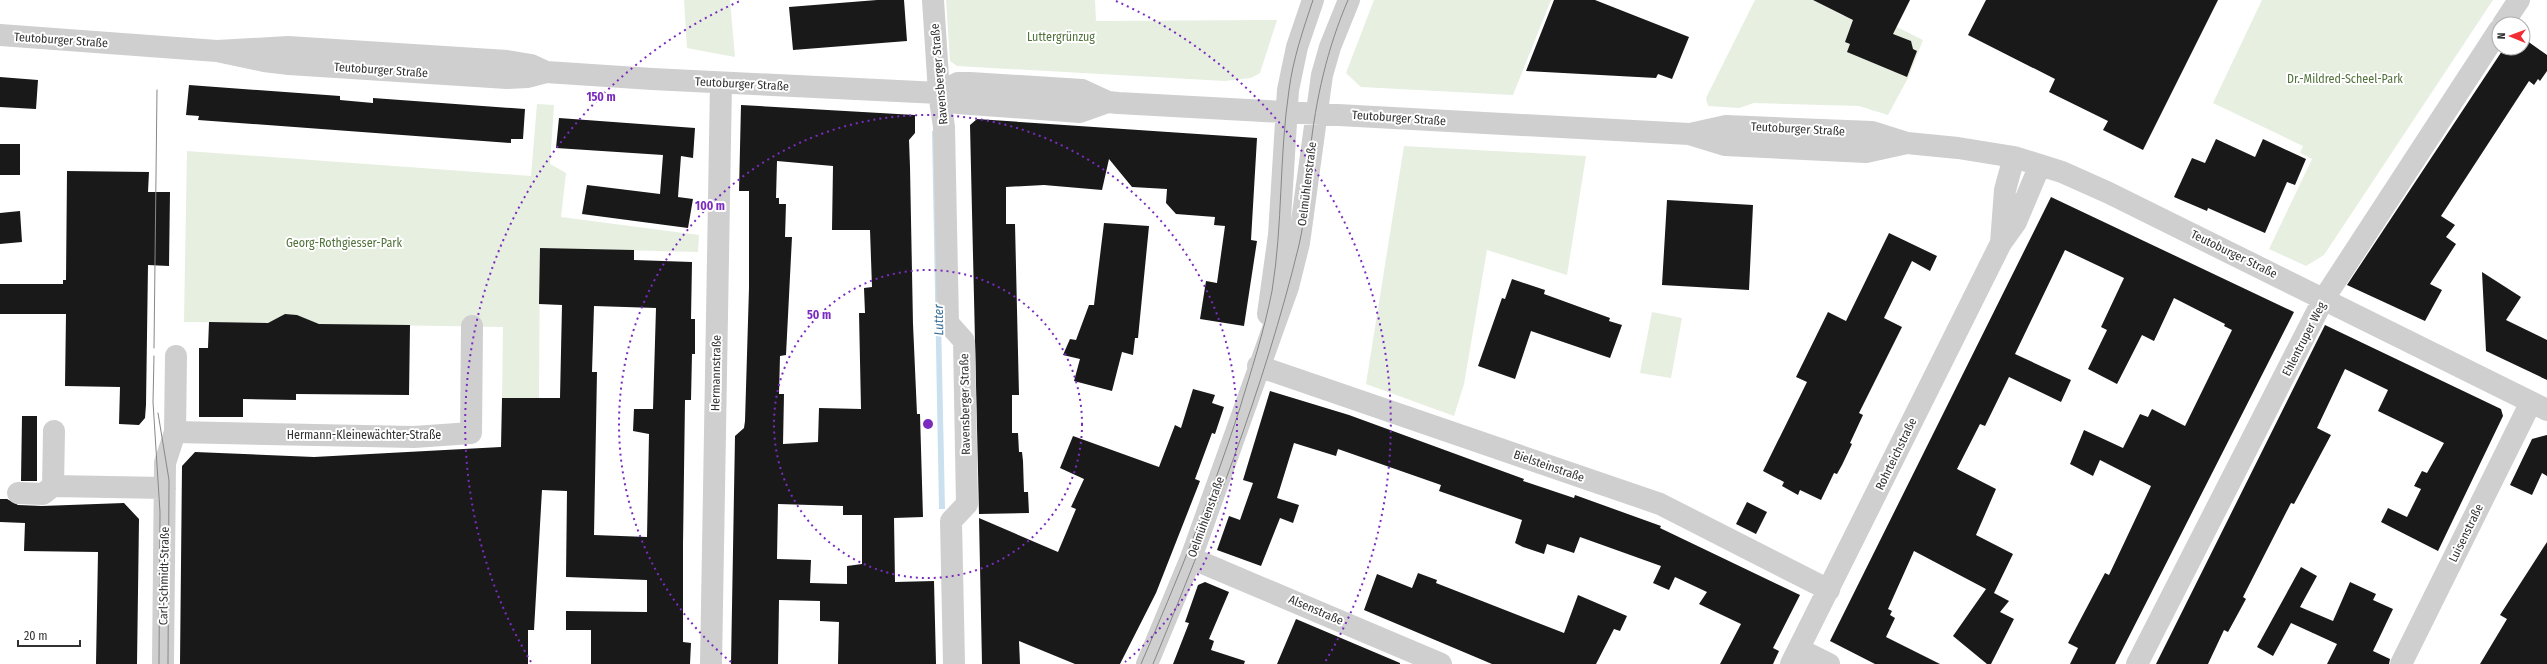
<svg xmlns="http://www.w3.org/2000/svg" width="2547" height="664" viewBox="0 0 2547 664" font-family="'Fira Sans Condensed',sans-serif">
  <style>
    .green { fill: #e7efe0 }
    .water { fill: #cbe0ef }
    .building { fill: #191919; fill-rule: evenodd }
    .lines { fill: none; stroke-linecap: round; stroke-linejoin: round }
    .minor { stroke: #cfcfcf; stroke-width: 22 }
    .tram { stroke: #878787; stroke-width: 1 }
    .ring { fill: none; stroke: #7b2cbf; stroke-width: 2; stroke-dasharray: 2 4 }
    .labels { text-anchor: middle; stroke-width: 4; stroke-linejoin: round; paint-order: stroke }
    .park-label { font-size: 12px; fill: #52723b; stroke: #fff }
    .street-label { font-size: 12px; fill: #323232; stroke: #fff }
    .water-label { font-size: 13px; font-style: italic; fill: #39719b; stroke: #fff }
    .centre { fill: #7b2cbf; stroke: #fff; stroke-width: 2 }
    .ring-label { font-size: 12px; text-anchor: middle; font-weight: bold; fill: #7b2cbf; stroke: #fff; stroke-width: 4; stroke-linejoin: round; paint-order: stroke }
  </style>
  <rect width="100%" height="100%" fill="#fff"/>
  <!-- green -->
  <path class="green" d="M684,0H730L735,57L687,48Z
    M946,0H1095L1096,21L1277,20L1260,73L1251,78L1225,81L957,66L950,61Z
    M1374,0H1551L1513,95L1361,87L1346,73Z
    M1755,0H1813L1844,16L1850,4L1923,40L1908,78L1888,115L1859,106L1754,103L1739,108L1708,106L1706,98Z
    M2262,0H2493L2324,255L2306,266L2269,249L2312,159L2300,153L2303,146L2213,103Z
    M537,104L554,105L550,164L566,173L561,217L699,235L698,252L540,248L539,398H502L503,327L319,324L297,315L285,314L268,323L184,322L187,151L531,176Z
    M1404,146L1586,156L1567,275L1487,250L1464,384L1454,416L1366,384Z
    M1652,312L1682,318L1671,378L1640,373Z"/>
  <!-- water -->
  <path class="water" d="M932,131H937L945,509H939Z"/>
  <!-- building -->
  <path class="building" d="M877,0H904L907,41L793,50L789,7Z
    M1554,0H1595L1689,37L1672,79L1658,74L1656,78L1526,71Z
    M1813,0H1910L1893,34L1911,41L1913,49L1917,51L1907,77L1847,52L1850,44L1845,42L1853,20Z
    M1986,0H2218L2143,150L2103,130L2108,121L2049,92L2055,79L1968,35Z
    M2523,38L2547,55V71L2540,81L2538,79L2534,85L2529,81L2441,216L2455,225L2446,237L2456,244L2430,284L2442,290L2425,321L2347,285L2504,48H2523Z
    M0,77L38,80L36,109L0,107Z
    M189,85L340,96V100L373,103V98L525,109L523,139H511V143L198,120L199,116L186,115Z
    M741,105L915,115V133L909,140L910,167L913,324L917,414H920L923,517L894,518L895,582L934,581L936,664H838L839,622L820,621V601L779,600L778,664H731L735,436L744,428L745,421L749,288V191H739ZM777,161L833,166L832,230H870L872,287L864,288L865,313H859L861,409L819,408L818,442L783,444L784,394H779L780,356L786,355L792,237H785L786,204H779V198H776ZM778,504L843,506V515H862V564L847,566V584L810,583L811,560L777,559Z
    M559,118L695,128L693,158L681,156L678,197L693,199L688,228L582,214L587,185L660,194L663,155L556,148Z
    M977,119L1257,138L1251,240L1257,241L1244,326L1200,319L1206,281L1217,283L1225,226L1214,225L1215,217L1176,214L1166,203L1167,189L1132,187L1109,159L1102,190L1044,185L1006,187V224H1015L1019,395H1012V433H1018L1019,452H1022L1023,461L1024,492H1028L1029,513L979,514L970,125Z
    M2216,139L2255,157L2263,139L2306,159L2295,185L2287,182L2265,233L2208,208L2207,211L2174,197L2192,158L2205,163Z
    M0,144H20V175H0Z
    M67,171L149,172L148,192H170L169,266L148,265L146,405L145,418L139,425L119,424L120,387L65,386L66,314H0V284H63V280H66Z
    M2051,197L2294,312L2115,664H2070L2078,648L2068,643L2105,573L2109,575L2151,486L2100,460L2093,476L2070,464L2084,430L2123,448L2140,414L2148,417L2152,409L2185,426L2232,330L2224,326L2225,324L2174,298L2154,341L2142,335L2117,384L2088,369L2107,330L2101,327L2124,278L2065,250L2015,354L2071,380L2061,402L2009,377L1985,426L1980,424L1957,469L1996,489L1976,535L2013,554L1994,593L2009,601L2000,612L2014,619L1991,664H1987L1953,636L1986,589L1914,551L1888,609L1892,611L1890,615L1895,618L1886,637L1940,664H1875L1830,641Z
    M1667,200L1753,205L1749,290L1662,285Z
    M20,211L22,242L0,244V213Z
    M1104,223L1149,226L1138,338H1135L1133,355L1122,352L1112,391L1074,381L1080,359L1063,355L1070,339L1076,340L1089,305H1094Z
    M1889,233L1937,256L1930,271L1912,261L1884,318L1902,327L1859,413L1863,415L1850,443L1852,444L1842,465L1837,474L1834,473L1821,500L1800,490L1798,495L1782,486L1784,482L1763,471L1807,382L1796,377L1828,312L1846,321Z
    M540,248L634,250V260L692,262L691,319H695V354H692L691,400H685L683,544V642L691,643L690,664H591V630H566V611L647,612V580L566,577L567,491L542,490L534,630H528V664H180L182,466L195,452L314,457L501,447L502,398H560L562,305L539,304ZM594,306L656,308L653,409H634L633,431L649,434L647,537L594,535L597,372H592Z
    M2482,272L2521,297L2506,320L2547,340V380L2486,351Z
    M1512,279L1545,290L1544,294L1610,318L1609,321L1622,325L1610,358L1531,331L1515,379L1478,366L1502,298L1505,299Z
    M285,314L297,315L319,324L410,325L409,395L296,394V400L243,399V417H199V348H208L209,322L268,323Z
    M2325,325L2501,409L2503,416L2438,551L2381,522L2388,508L2407,517L2421,489L2414,486L2422,471L2427,473L2444,443L2378,411L2388,390L2345,369L2317,428L2331,435L2294,504L2291,503L2243,597L2246,599L2228,632L2224,630L2208,664H2156Z
    M1193,389L1215,395L1212,403L1224,407L1215,434L1212,433L1195,479L1200,481L1156,593L1120,664H1075L1019,641L1020,664H982L979,518L1058,552L1076,509L1071,507L1084,479L1060,468L1073,436L1159,467L1175,425L1181,428Z
    M1270,391L1349,415L1524,479L1523,481L1574,498L1575,495L1661,526L1660,528L1800,595L1773,648L1779,651L1773,664H1720L1741,624L1699,604L1707,592L1675,577L1669,590L1653,583L1661,566L1580,537L1574,553L1547,544L1544,554L1523,547L1515,543L1522,520L1439,491L1441,485L1338,449L1336,456L1294,443L1277,498L1299,505L1293,523L1280,518L1261,566L1217,550L1229,516L1240,520L1253,483L1243,480Z
    M22,416H37V481H21Z
    M2547,435V476L2542,473L2532,495L2510,485L2532,439Z
    M0,499H7L18,505L42,506L124,503L139,519L137,664H96L98,552L24,551L25,523L0,522Z
    M1747,502L1767,512L1756,534L1736,524Z
    M2547,542V664H2480L2507,619L2500,615Z
    M2301,567L2317,576L2300,607L2333,621L2350,582L2376,594L2373,600L2393,609L2373,651L2390,659L2389,664H2327L2337,644L2291,623L2273,656L2257,647Z
    M1418,573L1437,580L1436,583L1564,633L1578,595L1627,616L1620,631L1614,629L1596,664H1492L1364,610L1377,574L1412,588Z
    M1205,582L1229,592L1209,639L1214,641L1211,650L1245,661L1244,664H1173L1189,623L1185,622L1198,585Z
    M1296,619L1400,663V664H1277Z"/>
  <g class="lines">
    <!-- minor -->
    <path class="minor" d="M933,0L939,93L944,127L948,323L964,341L967,504L951,521L954,664
      M2503,24L2519,0
      M0,35L217,51L264,61L289,64L507,78L527,77L546,72
      M217,51L288,47L507,61L531,65L546,72L652,79L939,93L957,103L1080,112L1108,102
      M939,93L958,83H970L1082,90L1108,102L1118,103L1689,134L1725,145L1866,152L1907,143
      M1690,134L1726,126L1872,132L1907,143L1958,148L2014,157L2062,172L2109,193L2547,410
      M2001,243L2005,190L2014,157
      M1268,314L1279,235L1288,90L1297,47L1313,0
      M1258,366L1660,504L1829,590
      M175,432L414,437L471,433L472,326
      M53,486L165,488
      M18,493L43,494L53,486L54,431
      M1191,558L1441,664
      M1799,649L1829,664
      M163,664L165,463L175,432L176,356
      M711,664L721,83
      M1147,664L1191,558L1288,287L1299,243L1322,75L1330,47L1349,0
      M1791,664L2001,243L2016,222L2040,165
      M2137,664L2323,300L2499,30
      M2401,664L2531,402"/>
    <!-- tram -->
    <path class="tram" d="M154,348L157,90
      M154,356L153,402L160,512L159,664
      M158,413L169,480L168,664
      M1141,664C1177,581 1211,497 1239,411C1251,371 1264,332 1272,291C1283,224 1279,157 1289,90C1293,59 1303,30 1313,0
      M1153,664C1209,528 1264,389 1299,245C1306,215 1307,182 1310,152C1316,98 1327,49 1348,0"/>
  </g>
  <!-- distance rings -->
  <g class="ring">
    <circle cx="928" cy="424" r="154"/>
    <path d="M731 662A309 309 0 1 1 1125 662"/>
    <path d="M531 662A463 463 0 0 1 740 1M1116 1A463 463 0 0 1 1325 662"/>
  </g>
  <g class="labels">
    <!-- park labels -->
    <g class="park-label">
      <text x="1061" y="41">Luttergrünzug</text>
      <text x="2345" y="83">Dr.-Mildred-Scheel-Park</text>
      <text x="344" y="247">Georg-Rothgiesser-Park</text>
    </g>
    <!-- street labels -->
    <g class="street-label">
      <text transform="translate(61 40) rotate(4)" y="4">Teutoburger Straße</text>
      <text transform="translate(381 70) rotate(4)" y="4">Teutoburger Straße</text>
      <text transform="translate(939 74) rotate(-95)" y="4">Ravensberger Straße</text>
      <text transform="translate(742 84) rotate(3)" y="4">Teutoburger Straße</text>
      <text transform="translate(1399 118) rotate(4)" y="4">Teutoburger Straße</text>
      <text transform="translate(1798 129) rotate(3)" y="4">Teutoburger Straße</text>
      <text transform="translate(1307 184) rotate(-83)" y="4">Oelmühlenstraße</text>
      <text transform="translate(2234 254) rotate(26)" y="4">Teutoburger Straße</text>
      <text transform="translate(2304 339) rotate(-63)" y="4">Ehlentruper Weg</text>
      <text transform="translate(716 373) rotate(-89)" y="4">Hermannstraße</text>
      <text transform="translate(965 404) rotate(-91)" y="4">Ravensberger Straße</text>
      <text x="364" y="439">Hermann-Kleinewächter-Straße</text>
      <text transform="translate(1896 454) rotate(-64)" y="4">Rohrteichstraße</text>
      <text transform="translate(1549 466) rotate(19)" y="4">Bielsteinstraße</text>
      <text transform="translate(1206 517) rotate(-70)" y="4">Oelmühlenstraße</text>
      <text transform="translate(2466 533) rotate(-64)" y="4">Luisenstraße</text>
      <text transform="translate(164 576) rotate(-89)" y="4">Carl-Schmidt-Straße</text>
      <text transform="translate(1316 610) rotate(23)" y="4">Alsenstraße</text>
    </g>
    <!-- water labels -->
    <g class="water-label">
      <text transform="translate(938 320) rotate(-91)" y="5">Lutter</text>
    </g>
  </g>
  <circle cx="928" cy="424" r="6" class="centre"/>
  <g class="ring-label">
    <text x="601" y="101">150 m</text>
    <text x="710" y="210">100 m</text>
    <text x="819" y="319">50 m</text>
  </g>
  <!-- north arrow -->
  <g transform="translate(2511 36) rotate(271)"><circle r="19" fill="#ffffff" stroke="#adadad"/>
  <path d="M0-3L7 15L0 10L-7 15Z" fill="#f12c32"/>
  <text y="-6" font-size="11" font-weight="bold" text-anchor="middle" fill="#323232">N</text>
  </g>
  <!-- scale -->
  <path d="M18 640v6h62v-6" fill="none" stroke="#323232" stroke-width="2"/>
  <text x="24" y="640" font-size="12" fill="#323232" stroke="#ffffff" stroke-width="3" paint-order="stroke">20 m</text>
</svg>
